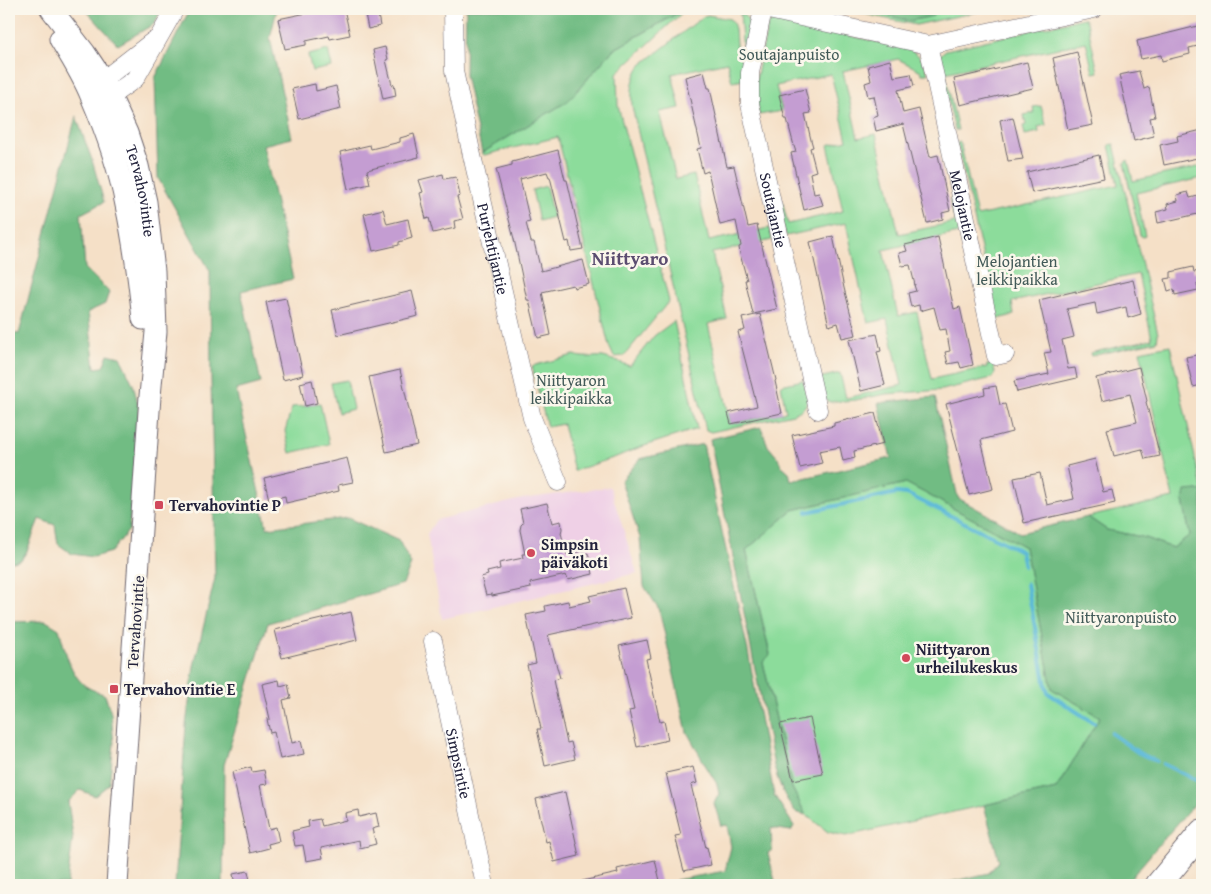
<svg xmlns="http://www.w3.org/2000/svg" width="1211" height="894" viewBox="0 0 1211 894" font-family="'Gentium Book Plus',serif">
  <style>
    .built { fill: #efd0e6 }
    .green { fill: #8cdc9b; stroke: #577f6b }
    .forest { fill: #71bc83; stroke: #4a6f5f }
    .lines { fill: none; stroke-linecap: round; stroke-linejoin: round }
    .stream { stroke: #59b8d8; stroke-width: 4 }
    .building { fill: #c49dd2 }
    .minor-casing { stroke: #6c646c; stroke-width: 19 }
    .major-casing { stroke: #6c646c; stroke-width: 23 }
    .highway-casing { stroke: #6c646c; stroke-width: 27 }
    .minor { stroke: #fff; stroke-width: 18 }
    .major { stroke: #fff; stroke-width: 21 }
    .highway { stroke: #fff; stroke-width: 25 }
    .poi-dot { fill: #d1495b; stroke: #fbf7ec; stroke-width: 2 }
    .labels { text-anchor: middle; stroke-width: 5; stroke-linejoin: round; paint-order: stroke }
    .park-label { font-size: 16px; fill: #425a58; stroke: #fbf7ec }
    .street-label { font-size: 16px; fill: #22223b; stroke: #fbf7ec }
    .poi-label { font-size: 16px; font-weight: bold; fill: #22223b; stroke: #fbf7ec; text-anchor: start }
    .quarter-label { font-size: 19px; font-weight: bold; fill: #5b4d70; stroke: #fbf7ec }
  </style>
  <rect width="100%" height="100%" fill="#fbf7ec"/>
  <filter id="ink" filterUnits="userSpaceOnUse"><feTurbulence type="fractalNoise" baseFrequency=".02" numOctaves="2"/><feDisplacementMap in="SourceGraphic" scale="10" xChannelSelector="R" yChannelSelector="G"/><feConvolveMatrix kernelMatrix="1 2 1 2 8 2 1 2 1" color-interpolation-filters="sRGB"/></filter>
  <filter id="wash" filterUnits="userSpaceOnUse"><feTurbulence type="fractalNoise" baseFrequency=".0096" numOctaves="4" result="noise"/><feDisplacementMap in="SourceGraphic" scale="20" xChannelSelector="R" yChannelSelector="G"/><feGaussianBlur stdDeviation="1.12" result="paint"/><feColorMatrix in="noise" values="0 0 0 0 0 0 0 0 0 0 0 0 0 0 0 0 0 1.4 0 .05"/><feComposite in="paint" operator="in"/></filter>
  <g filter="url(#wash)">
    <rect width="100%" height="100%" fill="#f5e0c7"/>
    <!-- built -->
    <path class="built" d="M610,487L637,573L442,619L427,534L436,520L522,499Z"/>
    <!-- green -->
    <path class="green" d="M686,9L617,73L618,106L669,301L624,356L614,357L609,346L558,137L484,155L482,153L568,101L613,50Z
      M841,9H918L933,16L932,9H990L916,25Z
      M740,13C758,22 750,43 748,59L743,53Z
      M708,15L730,19C738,27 734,39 737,49C738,55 741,59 743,64C745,68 744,75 744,80L732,82L727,62L672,74L680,108L660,112L676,179L694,175L709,241L769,228L772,240L712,253L727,319L708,324L731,424L786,412L781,385L803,380C808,396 813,406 793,414L711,432L706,430L632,106C631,90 632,78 641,65L704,16Z
      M1084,18L1087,22L1098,72L1093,73L1086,42L945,73L958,130H955L938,58L942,53L946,50Z
      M779,20L909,49C920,55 925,62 928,74H922L921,71L898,59L843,71L858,138L876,134L899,234L955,222L950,200L956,199L963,229L958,233L883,250L898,316L917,312L932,379L987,367V365L993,364L995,373L992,378L942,390L886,394L855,400L830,402L825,400L819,378L840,373L846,398L902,385L887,319L868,323L846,223L786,236L776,203L782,201L788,224L843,211L828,145L847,140L831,74L776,86L782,111L759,115L755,84L768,24L772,21Z
      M328,50L332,67L312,71L308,55Z
      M1041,106L1046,125L1038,127L1039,132L1025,135L1023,126L1026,125L1024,115L1034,113L1033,107Z
      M960,142L977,216L1118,185L1109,145L1114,144L1158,334L1157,341L1091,356L1090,353L1152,339L1138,274L1012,302L1014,315L997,319L957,143Z
      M1128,160L1133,181L1202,166V178L1136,193L1145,236L1143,237L1140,235L1124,163Z
      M546,186L553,217L539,221L532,190Z
      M674,321L697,429L638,448L616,457L574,471L563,424L547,427L532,366L574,355C583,359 593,356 603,357C608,358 613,361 619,361V362L630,366L654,336Z
      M1170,345L1202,489V491L1197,490L1183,501L1190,535L1173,548L1142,537L1107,530L1088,517L1173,498L1140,351Z
      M347,380L353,409L338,413L331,383Z
      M320,403L329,444L290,453L285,431L292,407L305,406Z
      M906,483L1025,547L1052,689L1100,717L1056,789L846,836L828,832L806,815L792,788L763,662L770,654L746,550L793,510Z"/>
    <!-- forest -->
    <path class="forest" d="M85,9H162L154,24L118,45Z
      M190,9H279H277L270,38L292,138L263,145L293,279L241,291L261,383L236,390L267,528L348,518L399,541L411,564L403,584L268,623L224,765L223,885H175L186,725L194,666L215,578L211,380L210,271L158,178L155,78Z
      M466,9H685L613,50L568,101L482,153L465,75Z
      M862,9H932L933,16L910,21Z
      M76,116L92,160L104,202L81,214L85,268L109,292L105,304L88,312L95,368L103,367L108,354L120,357L133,384L139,408L129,530L111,552L93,557L72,554L58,544L55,525L39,519L27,551L21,560L9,563V332L19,334Z
      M935,397L958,498L1020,533L1088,517L1107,530L1142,537L1173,548L1190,535L1183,501L1185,491L1197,490L1202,491V796L1162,841L1125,885H937L989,873L999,861L984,805L1056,789L1100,717L1052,689L1025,547L906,483L793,510L746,550L770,655L763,662L792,788L806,815L795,812C784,796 779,785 774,766L710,439L761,427L768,446L778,458L781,465L789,472L791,481L891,458L878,403Z
      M703,444L748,651L774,795L794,826L791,831L771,828L772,850L768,853L776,885H677L676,880L725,871L731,847L727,825L721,826L714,803L719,794L717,784L707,768L687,732L659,609L644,586L640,538L621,481L640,459Z
      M46,621L59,629C65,648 69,675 87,687C92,690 99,692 105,695L111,713L114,744L109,784L95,796L80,790L68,802L73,836L67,885H9V622Z"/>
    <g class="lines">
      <!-- stream -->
      <path class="stream" d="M807,512L897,493L907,494L1017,549L1021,552L1024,566
        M1027,584L1046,687L1048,693L1094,723
        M1111,733L1139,753L1156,761
        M1163,764L1200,782"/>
    </g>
    <g id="blocks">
      <!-- building -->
      <path class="building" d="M326,9H344L350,35L330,39L329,36L306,41V45L285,49L278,19Z
        M364,9H377L380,26L368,29Z
        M1202,25V45L1189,48L1190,54L1162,61L1161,55L1141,59L1137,41Z
        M385,47L388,59L386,60L392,85L394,84L396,96L383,99L373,50Z
        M1077,52L1093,125L1068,130L1053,58Z
        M890,60L894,77L911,74L914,86L898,90L903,113L919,109L930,157L938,155L950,211L942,213L943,219L927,223L903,124L876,131L873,117L878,115L874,96L868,97L865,83L871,81L868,66Z
        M1027,62L1033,88L960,105L954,79Z
        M1139,71L1144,89L1149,87L1155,117L1150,118L1154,136L1134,141L1119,75Z
        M704,72L708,88H710L727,167L734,166L748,227L757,225L777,309L753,314L745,280H747L740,254L739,247L741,246L736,221L720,225L708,171L703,173L697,149L701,148L685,77Z
        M315,84L316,91L336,86L341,109L299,119L292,89Z
        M805,89L811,113L805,114L811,140L813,147L810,148L816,171L810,173L814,194L819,193L823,205L804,210L791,153L796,152L794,146L787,119H785L779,95Z
        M1013,117L1023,159L1008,161L1000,120Z
        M1202,130V157L1164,165L1160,145L1178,141L1177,136Z
        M414,134L419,157L367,170L370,184L348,189L340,152L370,145L371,149L400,142V138Z
        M558,150L565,180H567L583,249L571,251L569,241L566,242L550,177H549L547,172L520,179L530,222L526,223L531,242H534L541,271L583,260L589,284L574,288L573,285L542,292L551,335L538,338L529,300H527L514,239L496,169L512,165V162Z
        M1099,155L1104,178L1032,193L1027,172Z
        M443,174L444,179L456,177L460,196L457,197L463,219L454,221L455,228L433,233L429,218L426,219L420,193L423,192L419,180Z
        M1188,192L1190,198L1202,195V213L1158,223L1156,212L1168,209L1167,204L1178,201L1177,195Z
        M383,209L387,224L408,219L412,238L399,242V245L373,251L364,214Z
        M833,236L844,288L856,335L842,338L838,323L829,326L810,242Z
        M938,237L954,309L960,307L973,365L961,368L959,362L948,364L945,352L950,351L946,329L940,330L934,307L920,311L919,305L911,307L908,293L916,291L914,285H915L910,265L902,266L899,253L907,251L905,245Z
        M1193,267L1194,272L1200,271L1202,282V283L1197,284L1198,290L1175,295L1174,289L1168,291L1165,279L1171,278V272Z
        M1133,280L1141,314L1128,318L1126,307L1097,314L1095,303L1067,309L1074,337L1062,340L1068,369L1075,368L1077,378L1017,392L1014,381L1049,374L1044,353L1051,352L1039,300L1076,291V293Z
        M412,291L418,316L338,335L332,310Z
        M286,298L303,375L283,380L266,302Z
        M760,314L776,380L775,381L782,413L731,424L728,413L757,406L738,332L745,330L742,318Z
        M877,334L881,351L877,352L885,385L861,391L849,340Z
        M1202,354V385L1193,387L1186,357Z
        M1139,367L1147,401L1146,402L1160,456L1145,459L1142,449L1114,456L1107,429L1137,422L1130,394L1102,401L1096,378Z
        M400,370L417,445L386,452L369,377Z
        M312,380L317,403L305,406L300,383Z
        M996,386L1000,405L1005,404L1012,432L981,440L993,489L969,495L946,404L985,394L984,388Z
        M875,413L883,444L854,451L855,458L843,461L840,447L819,451L822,463L800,468L792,435L834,426V423Z
        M347,458L353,482L338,485L339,491L286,503L285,496L269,500L264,478Z
        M1095,459L1103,492L1112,490L1115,503L1024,523L1014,478L1040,473L1047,505L1074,499L1067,466Z
        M547,503L552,523L561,521L562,529L561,533L567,555L584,551V554L588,553L593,574L568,580L566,575L530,583L531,588L492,596V594L486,595L481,577L488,575L487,572L500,569L499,563L523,558L522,554H525L520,530L521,525L523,523L520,509Z
        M624,588L631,618L612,622V621L548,635L560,678L553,680L567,743L571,742L575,759L545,766L537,729H541L527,665L536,663L526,615L546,611L545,606L568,601L569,606L591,601L589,596Z
        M351,612L357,640L282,658L275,630Z
        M647,640L651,658L646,659L660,722L664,721L668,740L637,747L629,711L634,710L619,646Z
        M279,680L280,686L288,684L291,698L283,700L292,743L301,741L304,754L280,759L274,732L270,733L267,719H270L262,684Z
        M810,718L823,774L793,780L780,724Z
        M251,767L252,772L264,770L267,784L260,785L269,829L276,827L279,841L268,844L269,848L250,853L232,772Z
        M693,767L697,783L691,785L706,848L707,847L711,865L684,871L675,836L681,835L666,773Z
        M565,792L579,856L554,862L549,841L546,842L536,799Z
        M358,810L359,817L376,813L379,827L372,829L376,844L360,848L359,840L321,848L323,858L306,861L303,845L295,846L292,831L309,827L308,821L320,819L322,826L346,820L345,813Z
        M655,860L661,885H583L582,881L618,873L617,869Z
        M248,871L251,885H235L233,874Z"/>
    </g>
  </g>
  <g filter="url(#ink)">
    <use href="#blocks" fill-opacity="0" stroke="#6c646c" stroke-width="1"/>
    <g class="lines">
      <defs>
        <g id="minor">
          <path id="s1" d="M453,9L454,71L471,151L532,418L558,482"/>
          <path id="s2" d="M763,9L750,73V104L818,410"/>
          <path d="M764,9L928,45L1094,9"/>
          <path id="s3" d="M928,45L996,356L1005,354"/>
          <path d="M94,90L103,80L153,41"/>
          <path d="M97,95L111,96L135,79L175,9"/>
          <path id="s4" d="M433,641L485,885"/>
        </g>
        <g id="major">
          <path id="s5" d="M51,9L85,53L103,80L127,133L138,166L146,202L154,271L156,332L150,396L117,885"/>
          <path d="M60,39C71,57 83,76 91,96C106,131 119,168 126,205C134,242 139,281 143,319"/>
        </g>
        <path id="highway" d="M1158,885L1202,832"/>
      </defs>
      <!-- minor casing -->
      <use href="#minor" class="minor-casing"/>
      <!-- major casing -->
      <use href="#major" class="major-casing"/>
      <!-- highway casing -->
      <use href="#highway" class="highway-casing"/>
      <!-- minor -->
      <use href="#minor" class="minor"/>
      <!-- major -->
      <use href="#major" class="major"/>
      <!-- highway -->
      <use href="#highway" class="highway"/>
    </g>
  </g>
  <!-- markers -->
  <g class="poi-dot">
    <rect x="154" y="500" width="10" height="10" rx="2.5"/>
    <circle cx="531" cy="553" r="5"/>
    <circle cx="906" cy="658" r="5"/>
    <rect x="109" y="684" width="10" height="10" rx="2.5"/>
  </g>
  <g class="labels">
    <!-- park labels -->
    <g class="park-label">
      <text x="789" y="60">Soutajanpuisto</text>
      <text x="1017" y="267">Melojantien<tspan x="1017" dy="18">leikkipaikka</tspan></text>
      <text x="571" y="386">Niittyaron<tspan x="571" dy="18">leikkipaikka</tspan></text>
      <text x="1121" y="623">Niittyaronpuisto</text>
    </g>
    <!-- street labels -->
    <g class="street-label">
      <text dy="6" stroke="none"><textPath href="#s5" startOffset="206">Tervahovintie</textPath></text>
      <text dy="6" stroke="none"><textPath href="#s3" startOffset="164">Melojantie</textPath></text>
      <text dy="6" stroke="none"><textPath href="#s2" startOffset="205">Soutajantie</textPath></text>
      <text dy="6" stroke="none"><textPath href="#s1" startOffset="244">Purjehtijantie</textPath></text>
      <text transform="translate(135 622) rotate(-86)" y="6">Tervahovintie</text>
      <text dy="6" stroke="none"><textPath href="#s4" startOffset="125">Simpsintie</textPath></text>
    </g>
    <!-- poi labels -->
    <g class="poi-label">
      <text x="169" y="511">Tervahovintie P</text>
      <text x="541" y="550">Simpsin<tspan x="541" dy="18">päiväkoti</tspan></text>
      <text x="916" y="655">Niittyaron<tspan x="916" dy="18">urheilukeskus</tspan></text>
      <text x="124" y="695">Tervahovintie E</text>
    </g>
    <!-- quarter labels -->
    <g class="quarter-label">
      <text x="630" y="265">Niittyaro</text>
    </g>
  </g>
  <!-- margin -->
  <rect width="1211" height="894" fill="none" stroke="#fbf7ec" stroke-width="30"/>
</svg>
